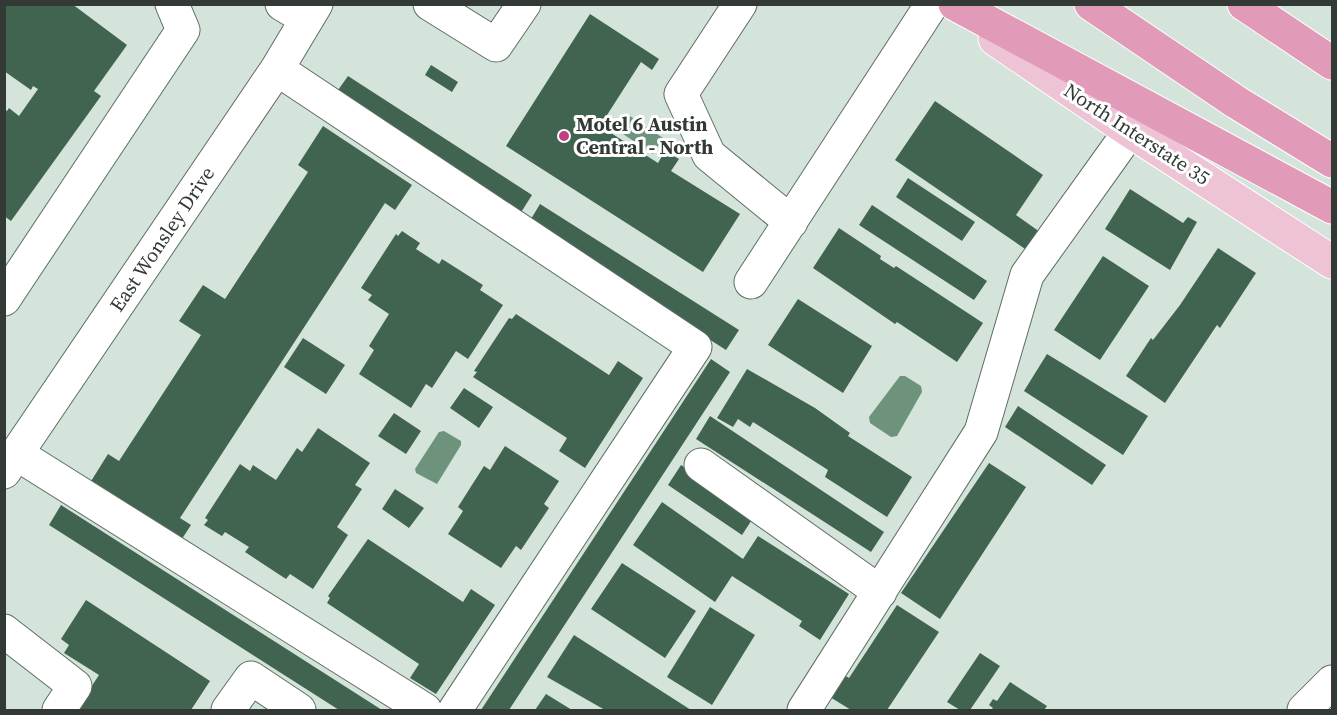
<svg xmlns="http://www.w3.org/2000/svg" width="1337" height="715" viewBox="0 0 1337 715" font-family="'Source Serif 4',serif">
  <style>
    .water { fill: #6e937d }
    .building { fill: #416450 }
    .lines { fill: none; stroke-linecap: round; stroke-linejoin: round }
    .minor-casing { stroke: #5f6e65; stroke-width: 35 }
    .major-casing { stroke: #fff; stroke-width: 35 }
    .highway-casing { stroke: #fff; stroke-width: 35 }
    .minor { stroke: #fff; stroke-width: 33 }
    .major { stroke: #edc3d5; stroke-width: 33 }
    .highway { stroke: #e19bb9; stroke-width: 33 }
    .poi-dot { fill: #c23e82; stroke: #fff; stroke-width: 2 }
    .labels { text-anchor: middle; stroke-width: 6; stroke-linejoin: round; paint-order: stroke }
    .poi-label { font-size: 20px; font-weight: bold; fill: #333935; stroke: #fff; text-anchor: start }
    .street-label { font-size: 20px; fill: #333935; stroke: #fff }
  </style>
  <rect width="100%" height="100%" fill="#d4e4da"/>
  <!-- water -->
  <path class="water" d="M630,116L663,138L653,154L620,132Z
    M900,376H905L921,386L922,392L897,436L891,437L870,423L869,417Z
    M444,431L461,441V445L437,484L416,473L415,469L439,432Z"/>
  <!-- building -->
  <path class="building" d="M4,4H72L127,45L94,91L101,96L11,221L4,216V109L7,111L9,108L19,116L38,89L33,86L31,90L4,71Z
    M590,14L659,59L652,70L641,62L600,126L658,163L665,151L679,159L671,171L740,214L703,272L506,146Z
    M431,65L458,82L452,92L425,75Z
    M348,76L532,195L520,214L336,93Z
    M935,101L1043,175L1016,215L1047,237L1034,255L895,160Z
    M323,126L412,185L395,210L385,203L180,518L191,525L178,545L88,486L108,454L119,461L201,335L179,321L203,285L225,299L308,172L298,165Z
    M908,178L975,222L962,241L896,197Z
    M1130,189L1183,223L1188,217L1197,222L1170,270L1105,229Z
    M540,204L739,330L726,350L528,224Z
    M872,205L987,281L974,300L859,225Z
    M839,228L881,256L880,259L894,268L896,266L983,323L957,362L897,322L895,324L813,268Z
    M402,231L420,243L416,249L439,264L442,259L483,285L480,290L503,305L468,359L456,351L432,388L426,384L411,408L359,374L374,350L369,346L389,314L368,300L372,295L361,288L396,234L398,236Z
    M1218,248L1256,273L1220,328L1217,325L1165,403L1126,376L1151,338L1153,340L1180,305Z
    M1103,256L1149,286L1100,360L1054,330Z
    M798,299L872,346L843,393L768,345Z
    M516,314L609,375L618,361L643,378L585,468L559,451L567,438L473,377L477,372L474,371L509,318L512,319Z
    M303,338L345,365L326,394L284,367Z
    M1047,354L1148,416L1123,455L1024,391Z
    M711,359L730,372L509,710H481Z
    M747,369L815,408L850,433L848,436L912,477L887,517L825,477L828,470L753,422L750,427L738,419L733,427L717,418Z
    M464,388L493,407L479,428L450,408Z
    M1018,406L1106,465L1092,485L1005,427Z
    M394,413L421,431L406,454L378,436Z
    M710,416L884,532L871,552L696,439Z
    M318,428L370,463L355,485L362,489L337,527L348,535L313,589L290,574L286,579L245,552L249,547L225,532L222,536L204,525L208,520L205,518L240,464L250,471L253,465L276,480L297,448L302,452Z
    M505,446L559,481L544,504L549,508L521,550L516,546L501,568L448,534L463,511L458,507L484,466L490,470Z
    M989,463L1026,487L940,619L901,593Z
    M681,465L755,515L742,535L668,485Z
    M395,489L424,508L409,528L382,509Z
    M662,502L743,559L758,536L849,594L820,640L799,626L802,621L732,576L715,602L633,545Z
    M61,505L382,710H339L49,525Z
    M368,539L463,602L471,589L495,605L436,694L410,678L419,664L327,603L330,598L328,596Z
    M622,563L696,611L665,658L591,609Z
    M86,600L210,681L191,710H76L99,675L64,653L69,645L61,639Z
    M897,605L939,632L887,710H851L830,697L844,675L849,678Z
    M710,607L755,635L712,705L667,677Z
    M574,635L691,710H605L547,677Z
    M980,653L1000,666L970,710H960L947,702Z
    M1010,682L1047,706L1044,710H991L993,708L989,705L993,699L997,701Z
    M546,694L572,710H535Z"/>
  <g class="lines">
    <defs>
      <path id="minor" d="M282,4L307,19
        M430,4L496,45L524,4
        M740,4L681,94L709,155L791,222
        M277,69L695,347L455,710
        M751,282L932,4
        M4,299L183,30L172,4
        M17,454L425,710
        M701,465L880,592
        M4,472L277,69L316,4
        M4,631L75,686L59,710
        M228,710L251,678L299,710
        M804,710L981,432L1027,275L1130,131
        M1304,710L1332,682"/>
      <path id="major" d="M995,39L1130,131L1332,262"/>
      <path id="highway" d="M955,4L1332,207
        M1091,4L1236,102L1332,161
        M1244,4L1332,63"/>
    </defs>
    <!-- minor casing -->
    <use href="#minor" class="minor-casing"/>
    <!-- major casing -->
    <use href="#major" class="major-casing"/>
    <!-- highway casing -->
    <use href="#highway" class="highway-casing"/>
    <!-- minor -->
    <use href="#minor" class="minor"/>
    <!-- major -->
    <use href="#major" class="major"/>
    <!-- highway -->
    <use href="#highway" class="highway"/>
  </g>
  <!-- markers -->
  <circle class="poi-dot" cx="564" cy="136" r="6"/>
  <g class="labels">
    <!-- poi labels -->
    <g class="poi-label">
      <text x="576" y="131">Motel 6 Austin<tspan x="576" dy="23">Central - North</tspan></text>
    </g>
    <!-- street labels -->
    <g class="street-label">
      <text transform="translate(1137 134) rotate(33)" y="7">North Interstate 35</text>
      <text transform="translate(162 239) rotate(-56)" y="7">East Wonsley Drive</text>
    </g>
  </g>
  <!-- border -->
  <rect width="1337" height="715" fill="none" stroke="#333935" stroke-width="12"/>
</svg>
